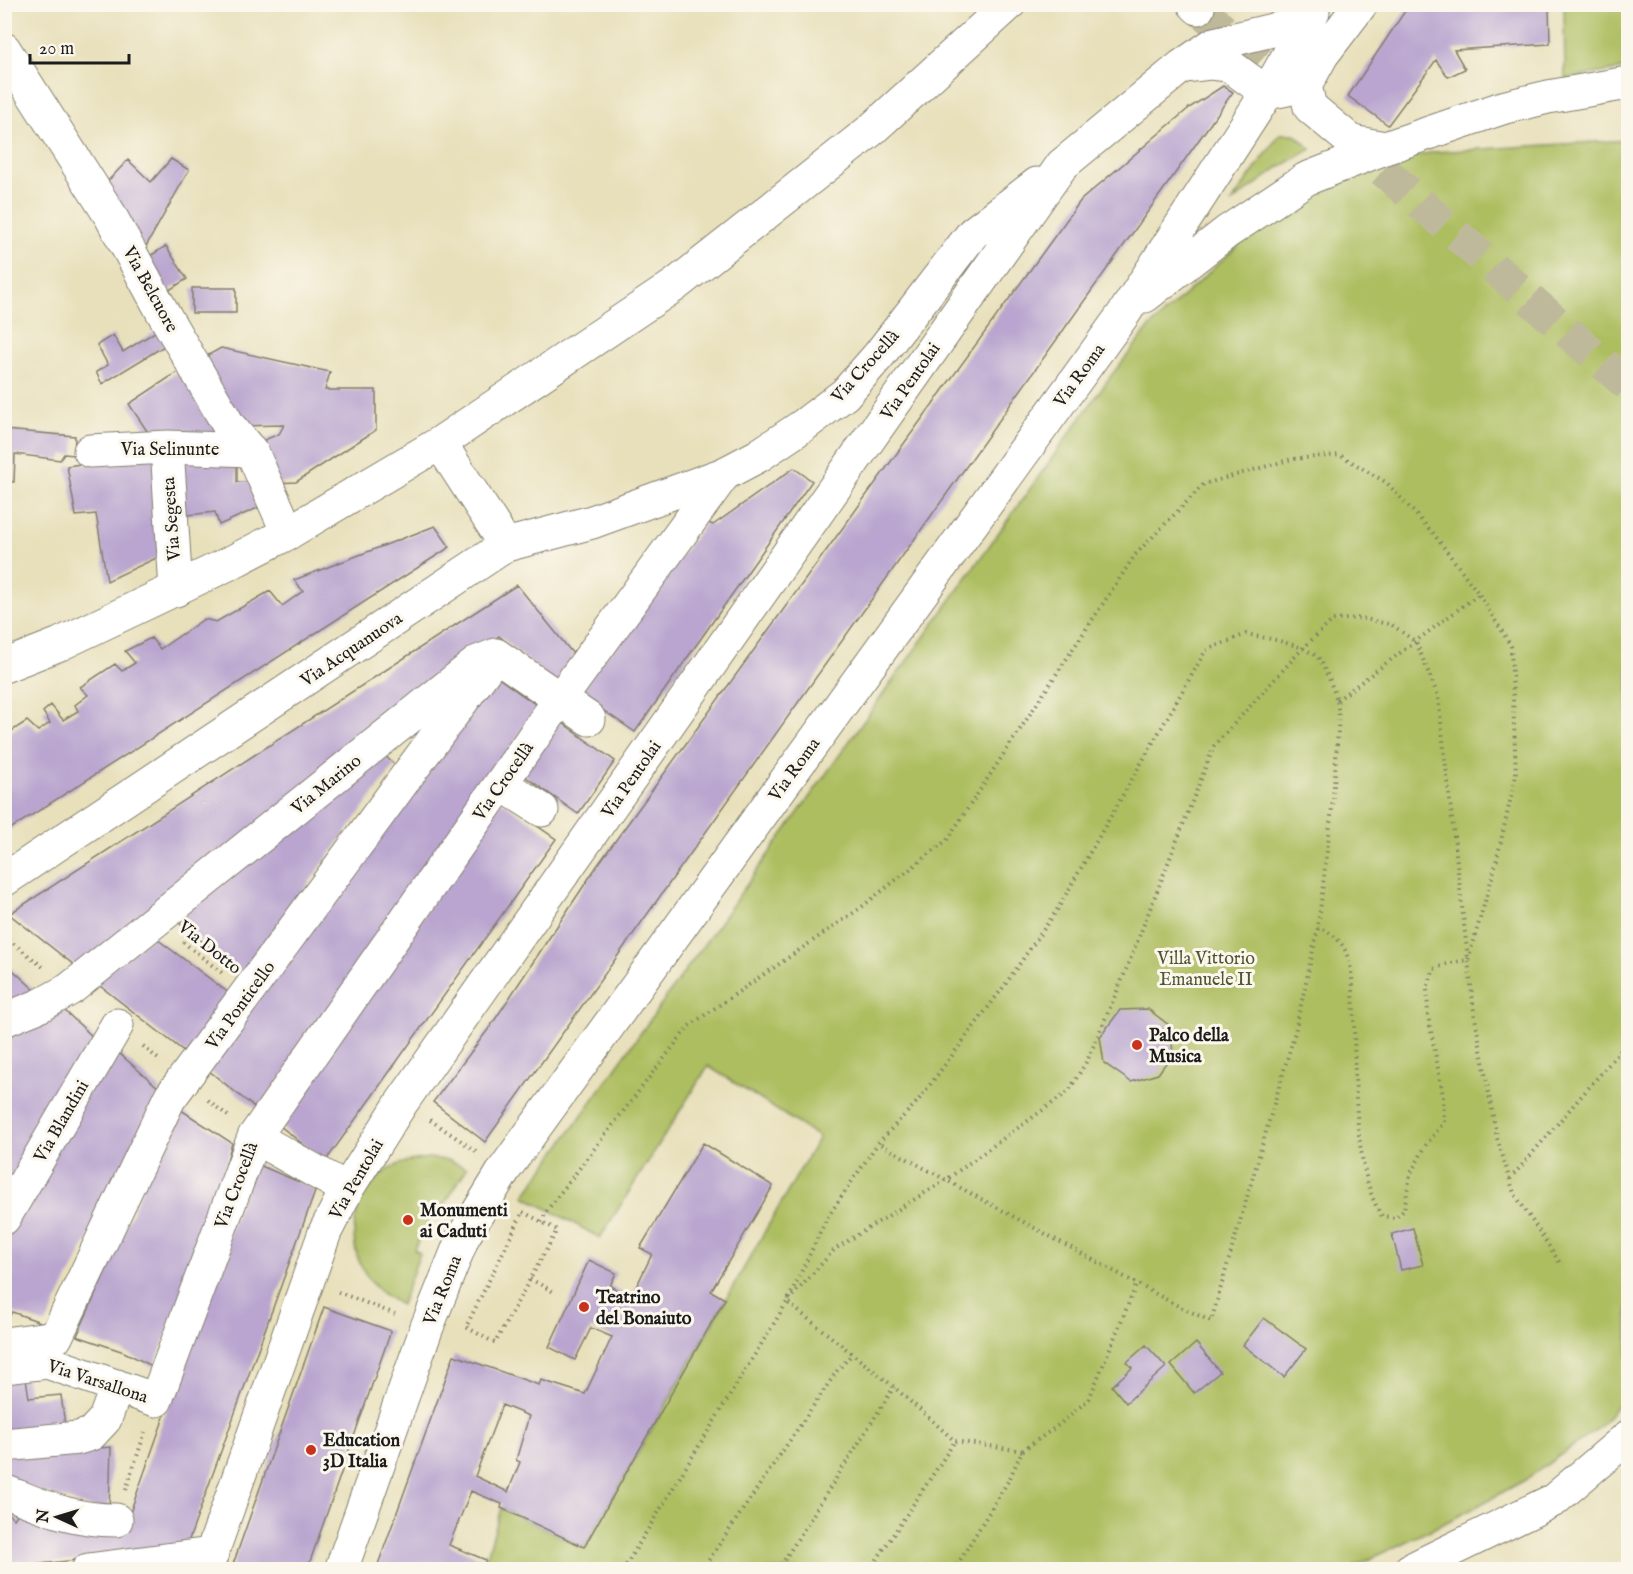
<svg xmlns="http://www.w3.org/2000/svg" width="1633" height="1574" viewBox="0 0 1633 1574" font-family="'IM FELL English',serif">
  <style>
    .green { fill: #adbe61; stroke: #646d3e; stroke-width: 1.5 }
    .building { fill: #b9a5cf; fill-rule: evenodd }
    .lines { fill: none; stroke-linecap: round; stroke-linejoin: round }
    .secondary-tunnel { stroke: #bfb99b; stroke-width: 33; stroke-dasharray: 33 16; stroke-linecap: butt }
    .street-casing { stroke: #827e6c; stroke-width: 35 }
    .secondary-casing { stroke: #827e6c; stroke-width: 35 }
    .path { stroke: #827e6c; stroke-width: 4; stroke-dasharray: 1.5 4.5; stroke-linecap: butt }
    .street { stroke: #fff; stroke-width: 33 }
    .secondary { stroke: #fff; stroke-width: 33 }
    .poi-dot { fill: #c8321e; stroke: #fbf7ec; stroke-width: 2 }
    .labels { text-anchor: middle; stroke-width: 6; stroke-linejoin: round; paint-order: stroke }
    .street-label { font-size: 18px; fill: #1c1c1c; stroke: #fbf7ec }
    .park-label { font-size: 18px; fill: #4f5534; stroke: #fbf7ec }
    .poi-label { font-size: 18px; font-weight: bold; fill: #1c1c1c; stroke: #fbf7ec; text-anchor: start }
  </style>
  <rect width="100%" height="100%" fill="#fbf7ec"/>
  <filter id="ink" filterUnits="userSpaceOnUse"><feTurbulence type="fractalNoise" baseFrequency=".0167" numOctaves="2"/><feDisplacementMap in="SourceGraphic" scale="12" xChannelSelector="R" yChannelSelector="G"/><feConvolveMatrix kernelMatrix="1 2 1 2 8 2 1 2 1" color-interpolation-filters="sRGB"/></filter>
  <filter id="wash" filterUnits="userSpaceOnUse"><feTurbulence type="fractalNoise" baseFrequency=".008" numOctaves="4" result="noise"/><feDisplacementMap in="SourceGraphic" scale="24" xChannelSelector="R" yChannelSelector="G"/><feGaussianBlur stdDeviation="1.35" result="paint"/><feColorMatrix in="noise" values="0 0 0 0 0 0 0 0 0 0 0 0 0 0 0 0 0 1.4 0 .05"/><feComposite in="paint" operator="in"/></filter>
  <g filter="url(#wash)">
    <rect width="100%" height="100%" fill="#e8e0bb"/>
    <!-- green -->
    <path class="green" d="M1564,5H1628V68L1565,79Z
      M1280,134H1294L1311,149L1278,168L1231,203Z
      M1628,140V1392L1600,1427L1525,1480L1461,1515L1349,1569L483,1570L501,1508L584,1547L819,1137L708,1066L600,1238L524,1196L1110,377L1150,327L1259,226L1318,191L1389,162L1434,152Z
      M428,1158L448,1160L467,1168L443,1207L435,1205L414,1250L420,1253L401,1305C389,1298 377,1291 369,1279C343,1245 352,1193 388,1170C400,1162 414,1160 428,1158Z"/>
    <g id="blocks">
      <!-- building -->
      <path class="building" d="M1413,4H1534V8L1549,7L1550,44L1454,50L1465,69L1448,77L1436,60L1388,125L1348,96L1407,8Z
        M1223,86L1233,92L485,1142L433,1102L490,1027L597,866L1081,200L1189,108Z
        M171,159L189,170L145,248L105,184L128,160L151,182Z
        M166,246L187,279L166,292L145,259Z
        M192,288H236V313H192Z
        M158,330L166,345L102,384L96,372L108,365L97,345L113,335L123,352Z
        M221,348L330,372L325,390H376V430L296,482L276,483L262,441L279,434L284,425L241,426L203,358Z
        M182,369L226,445L153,440L129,404Z
        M4,430L75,436L74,455L64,454L60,460L15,454L14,482L4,481Z
        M177,452L237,454V482L257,481L260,507L219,525L215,512L179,516Z
        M162,453L165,554L107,581L96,514L76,516L67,466Z
        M794,468L812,481L635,732L578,693L706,522L713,525Z
        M435,526L450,547L4,833V736L27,721L38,731L50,723L43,712L51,705L63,720L78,711L75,705L88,695L80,687L115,664L122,671L135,663L125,651L151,638L160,649L204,619L216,622L270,591L282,606L303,591L294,580Z
        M517,585L574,655L558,686L499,636L78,968L9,914Z
        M493,674L539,707L259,1111L208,1070Z
        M557,719L615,761L578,814L519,772Z
        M382,753L395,765L243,973L175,920Z
        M501,801L556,839L325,1162L279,1125Z
        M153,936L230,994L190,1056L95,982Z
        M4,962L38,993L4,1006Z
        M63,1009L96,1040L5,1198V1033Z
        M1148,1009L1170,1026L1173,1053L1158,1074L1131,1082L1104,1063L1100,1037L1120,1010Z
        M113,1048L161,1090L46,1324L12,1312L4,1326V1241Z
        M178,1108L232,1143L226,1164L230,1169L154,1367L124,1352L77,1336Z
        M703,1143L773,1186L711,1291L725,1299L584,1547L501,1508L502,1504L471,1491L449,1545L486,1560L483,1570H376L454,1355L539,1385L541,1380L585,1394L612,1337L591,1328L575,1360L549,1347L589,1260L616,1273L610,1286L631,1298L652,1254L640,1248ZM502,1405L529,1416L516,1460L520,1462L508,1492L475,1476Z
        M254,1163L316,1189L186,1548L4,1568V1509L14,1519L19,1512L125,1527Z
        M1413,1228L1423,1265L1401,1270L1392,1234Z
        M324,1307L391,1331L307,1570H231Z
        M1264,1318L1306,1349L1284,1377L1243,1345Z
        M1196,1343L1220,1372L1194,1393L1171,1365Z
        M1146,1345L1166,1367L1126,1403L1112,1386L1132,1368L1127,1362Z
        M26,1379L29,1398L61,1395L65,1425L4,1433V1382Z
        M111,1447L109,1513L4,1480V1456Z"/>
    </g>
  </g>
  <g filter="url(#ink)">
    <use href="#blocks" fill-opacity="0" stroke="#827e6c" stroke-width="1.5"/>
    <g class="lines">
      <!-- secondary-tunnel -->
      <path class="secondary-tunnel" d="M1198,8L1298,96
        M1346,138L1628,385"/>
      <defs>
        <path id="street" d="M4,49L110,215L162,311L229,426L253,454L288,533
          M167,447L176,590
          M90,451L167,447L250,450
          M501,784L542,810
          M4,1020L41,1005L70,989L478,662L496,655L589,719
          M254,1137L347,1189
          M4,1218L117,1025
          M4,1344L56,1337L169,1099L496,655
          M4,1367L47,1362L156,1400L254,1137L560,699L724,474
          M4,1445L78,1438L91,1434L105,1419L117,1386
          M4,1491C45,1507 71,1520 116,1520
          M88,1570L211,1554"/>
        <path id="secondary" d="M1194,4L1198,8
          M1361,4L1322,55L1305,86L1310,107L1352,142L1385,148
          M1184,66L1210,63L1229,65L1267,93L1287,89
          M1145,296L1227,232L1306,179L1385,148L1502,108L1548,97L1628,83
          M440,443L506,545
          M4,666L60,644L232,562L288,533L440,443L675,285L870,131L1009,4
          M4,880L506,545L592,522L724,474L758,456L804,425L845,394L879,355L973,233L1037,184
          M206,1570L325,1232L347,1189L402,1102L1062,165L1182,66L1214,44L1306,22
          M341,1570L427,1327L463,1237L504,1170L1125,312L1267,93L1313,12
          M1410,1570L1554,1500L1628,1437"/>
      </defs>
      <!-- street casing -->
      <use href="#street" class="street-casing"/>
      <!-- secondary casing -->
      <use href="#secondary" class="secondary-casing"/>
      <!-- path -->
      <path class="path" d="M1337,700L1479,594
        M4,936L43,967
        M183,942L222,973
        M143,1046L158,1059
        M208,1100L228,1116
        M430,1120L476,1151
        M1510,1179L1628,1042
        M523,1212L557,1230L495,1343L466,1327Z
        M541,1222L548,1209L689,1026L859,909L947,840L1135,555L1204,484L1292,459L1340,455L1387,483L1433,533L1479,594L1511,646L1516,775L1495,867L1468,960L1449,963L1434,969L1427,988L1428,1015L1443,1095L1444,1122L1426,1145L1410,1175L1404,1210L1396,1218L1382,1216C1353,1173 1355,1070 1354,1017C1353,994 1354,971 1345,950C1340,939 1328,930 1318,928
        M530,1279L554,1292
        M338,1292L395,1314
        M1022,1451L955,1441L894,1387L787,1302L835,1249L947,1179L1068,1092L1088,1059L1124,975L1214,746L1303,648L1333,620L1361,618L1392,625L1416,642L1438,696L1474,1012L1497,1138L1514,1193L1560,1263
        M126,1490L145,1432
        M623,1570L787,1302L827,1218L878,1143L917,1102L1002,989L1057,910L1206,650L1246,634L1276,640L1303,648L1318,657L1329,678L1337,700L1339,717L1333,799L1318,928L1295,1032L1211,1321L1180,1307L878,1143
        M702,1570L837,1371L852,1354
        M778,1570L894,1387
        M870,1570L955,1441
        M954,1570L1010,1478L1022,1451L1060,1424L1089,1399L1137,1283"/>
      <!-- street -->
      <use href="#street" class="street"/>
      <!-- secondary -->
      <use href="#secondary" class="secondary"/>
    </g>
  </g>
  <!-- markers -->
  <g class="poi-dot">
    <circle cx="1137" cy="1045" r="6"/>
    <circle cx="408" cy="1220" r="6"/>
    <circle cx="584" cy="1307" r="6"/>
    <circle cx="311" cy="1450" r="6"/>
  </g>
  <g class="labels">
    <!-- street labels -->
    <g class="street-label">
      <text transform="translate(151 289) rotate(61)" y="6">Via Belcuore</text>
      <text transform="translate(865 366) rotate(-48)" y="6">Via Crocellà</text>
      <text transform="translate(1079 375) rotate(-54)" y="6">Via Roma</text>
      <text transform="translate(910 381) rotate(-55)" y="6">Via Pentolai</text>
      <text x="170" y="455">Via Selinunte</text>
      <text transform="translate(171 519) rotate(-94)" y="6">Via Segesta</text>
      <text transform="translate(351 649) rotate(-34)" y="6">Via Acquanuova</text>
      <text transform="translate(794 769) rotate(-54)" y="6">Via Roma</text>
      <text transform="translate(631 779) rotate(-55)" y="6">Via Pentolai</text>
      <text transform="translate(503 781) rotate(-55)" y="6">Via Crocellà</text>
      <text transform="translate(326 784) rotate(-39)" y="6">Via Marino</text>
      <text transform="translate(210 947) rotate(38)" y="6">Via Dotto</text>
      <text transform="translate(240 1005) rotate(-54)" y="6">Via Ponticello</text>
      <text transform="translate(61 1121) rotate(-60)" y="6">Via Blandini</text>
      <text transform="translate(356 1179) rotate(-60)" y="6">Via Pentolai</text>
      <text transform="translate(236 1185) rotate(-69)" y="6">Via Crocellà</text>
      <text transform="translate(442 1290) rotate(-68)" y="6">Via Roma</text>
      <text transform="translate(98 1381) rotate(18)" y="6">Via Varsallona</text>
    </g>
    <!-- park labels -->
    <g class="park-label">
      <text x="1206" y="964">Villa Vittorio<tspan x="1206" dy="21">Emanuele II</tspan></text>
    </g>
    <!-- poi labels -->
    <g class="poi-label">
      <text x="1149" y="1041">Palco della<tspan x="1149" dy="21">Musica</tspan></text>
      <text x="420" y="1216">Monumenti<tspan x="420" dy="21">ai Caduti</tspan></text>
      <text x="596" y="1303">Teatrino<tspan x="596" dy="21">del Bonaiuto</tspan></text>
      <text x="323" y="1446">Education<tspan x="323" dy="21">3D Italia</tspan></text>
    </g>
  </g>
  <!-- margin -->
  <rect width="1633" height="1574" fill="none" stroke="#fbf7ec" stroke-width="24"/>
  <!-- north arrow -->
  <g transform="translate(57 1517) rotate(274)" stroke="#fbf7ec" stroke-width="4.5" paint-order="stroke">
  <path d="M0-4.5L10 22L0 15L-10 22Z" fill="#1c1c1c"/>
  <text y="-9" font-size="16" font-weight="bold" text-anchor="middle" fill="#1c1c1c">N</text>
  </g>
  <!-- scale -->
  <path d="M30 54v9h99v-9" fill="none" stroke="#1c1c1c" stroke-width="3"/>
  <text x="39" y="54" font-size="18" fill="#1c1c1c" stroke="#fbf7ec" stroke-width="4.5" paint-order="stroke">20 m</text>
</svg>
